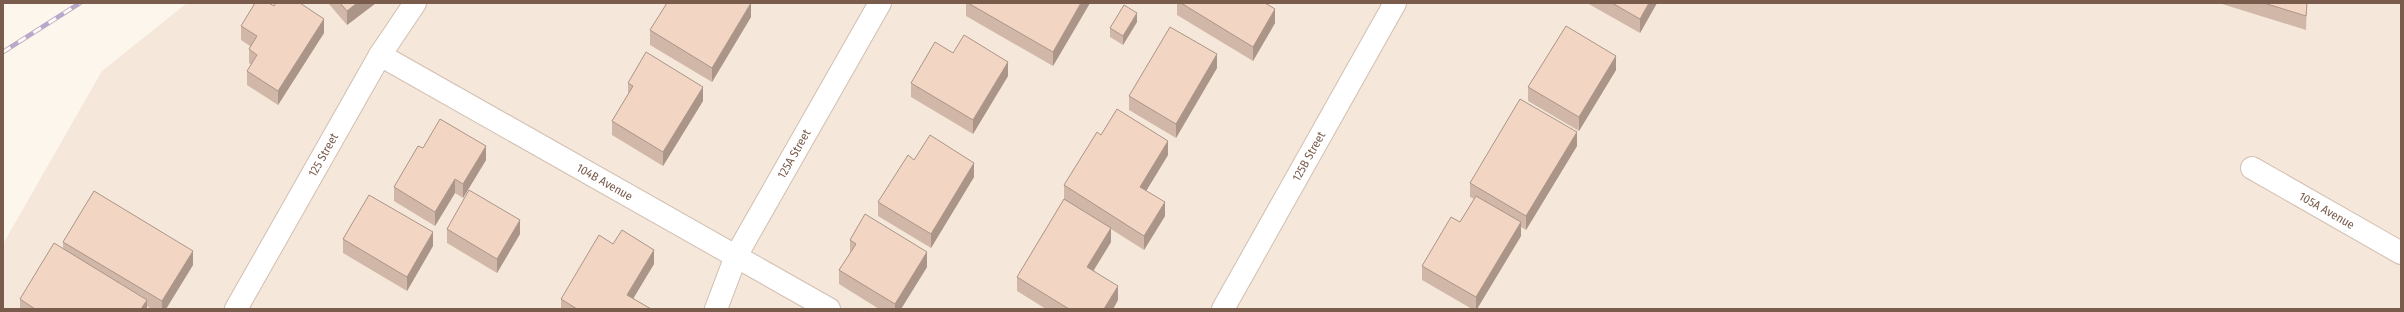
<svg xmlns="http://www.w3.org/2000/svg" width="2404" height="312" viewBox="0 0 2404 312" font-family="'Fira Sans Condensed',sans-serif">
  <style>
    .residential { fill: #f5e8da }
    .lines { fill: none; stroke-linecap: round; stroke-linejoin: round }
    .street-casing { stroke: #d1beb0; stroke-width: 24 }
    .street { stroke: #fff; stroke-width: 22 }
    .rail-casing { stroke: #b9a8c9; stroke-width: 4.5 }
    .rail { stroke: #fffaf3; stroke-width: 3; stroke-dasharray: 9; stroke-linecap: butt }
    .wall { fill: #d1b7a8 }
    .shaded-wall { fill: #aa9588 }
    .building { fill: #f3d5c3; stroke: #aa9588 }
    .labels { text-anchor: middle; stroke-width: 3; stroke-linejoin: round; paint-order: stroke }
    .street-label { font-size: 12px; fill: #7a5c4d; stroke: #fffaf3 }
  </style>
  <rect width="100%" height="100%" fill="#fdf6ec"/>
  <!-- residential -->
  <path class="residential" d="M187,3H2401V309H3V244L102,71Z"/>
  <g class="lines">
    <defs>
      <g id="street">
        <path id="s1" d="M380,55L829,309"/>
        <path id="s2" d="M2252,168L2401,253"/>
        <path id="s3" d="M236,309L380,55L415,3"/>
        <path id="s4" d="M716,309L736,256L880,3"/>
        <path id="s5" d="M1223,309L1395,3"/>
      </g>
    </defs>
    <!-- street casing -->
    <use href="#street" class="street-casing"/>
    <!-- street -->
    <use href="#street" class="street"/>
    <defs>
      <path id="rail" d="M3,52L80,3"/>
    </defs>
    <!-- rail casing -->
    <use href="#rail" class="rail-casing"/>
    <!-- rail -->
    <use href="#rail" class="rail"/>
  </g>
  <!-- wall -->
  <path class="wall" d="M328,3H376L347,25Z
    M966,3H1090L1053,66L966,16Z
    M1177,3H1267V4L1275,23L1253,61L1177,15Z
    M1587,3H1657L1640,33Z
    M2219,3H2307L2306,30Z
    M274,6L324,33L278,105L247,85V71L251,65L249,63V49L250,46L241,40V26Z
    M751,17L712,82L650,45V30Z
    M1137,22L1123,45L1110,37V28Z
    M1217,68L1176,138L1129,110V96Z
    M1616,70L1579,131L1528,101V87Z
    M1008,76L973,134L911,97V83Z
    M628,83L703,101L663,166L612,135V121L628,95Z
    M1577,146L1526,230L1521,227V236L1477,309H1472L1422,280V266L1460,222L1474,199L1470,197V183Z
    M423,148L486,160L463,198L455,193L435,226L394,201V187Z
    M1168,155L1146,191L1165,216L1144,250L1111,229V242L1094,270L1118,300L1113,309H1046L1017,291V277L1064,199V185Z
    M974,177L931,248L878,216V202Z
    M447,229L520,234L497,273L447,243Z
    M343,239L433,246L407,291L343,253Z
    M850,240L927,267L901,309H879L839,284V270L850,253Z
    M63,242L193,265L166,309H151L147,306V309H20V299L63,249Z
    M613,244L654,264L633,298L651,309H561V299Z"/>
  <!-- shaded-wall -->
  <path class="shaded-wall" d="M357,3H376L347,25V11Z
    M751,3V17L712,82V68Z
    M1081,3H1090L1053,66V52Z
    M1649,3H1657L1640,33V19Z
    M1275,9V23L1253,61V47Z
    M1137,13V22L1123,45V36Z
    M324,19V33L278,105V91Z
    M1217,54V68L1176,138V124Z
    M1616,56V70L1579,131V117Z
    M1008,62V76L973,134V120Z
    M703,87V101L663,166V152Z
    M1577,132V146L1526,230V216Z
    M1168,141V155L1140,201V187Z
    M486,146V160L463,198V184Z
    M974,163V177L931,248V234Z
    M455,179V193L435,226V212Z
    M1165,202V216L1144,250V236Z
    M520,220V234L497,273V259Z
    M1521,222V236L1477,309H1476V297Z
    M1111,228V242L1087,281V267Z
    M433,232V246L407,291V277Z
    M654,250V264L627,309V295Z
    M193,251V265L166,309H162V301Z
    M927,252V267L901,309H895V304Z
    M1118,286V300L1113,309H1104Z
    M147,300V309H141Z"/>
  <!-- building -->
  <path class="building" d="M255,3H269L274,6L276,3H300L324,19L278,91L247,71L257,55L249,49L257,36L241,26Z
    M340,3H357L347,11Z
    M667,3H751L712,68L650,30Z
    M968,3H1081L1053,52Z
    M1181,3H1265L1275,9L1253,47Z
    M1612,3H1649L1640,19Z
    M2264,3H2307L2306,16Z
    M1124,5L1137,13L1123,36L1110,28Z
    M1566,26L1616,56L1579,117L1528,87Z
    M1170,27L1217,54L1176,124L1129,96Z
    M964,35L1008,62L973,120L911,83L935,42L953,53Z
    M646,52L703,87L663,152L612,121L633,86L628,83Z
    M1520,99L1577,132L1526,216L1470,183Z
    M1117,109L1168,141L1140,187L1165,202L1144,236L1064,185L1097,132L1101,135Z
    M440,119L486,146L463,184L455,179L435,212L394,187L418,146L423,148Z
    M930,135L974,163L931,234L878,202L908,155L914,160Z
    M469,190L520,220L497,259L447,229Z
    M94,191L193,251L162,301L63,242Z
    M369,195L433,232L407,277L343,239Z
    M1476,196L1521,222L1476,297L1422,266L1451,217L1460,222Z
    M1064,199L1111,228L1087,267L1118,286L1104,309H1069L1017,277Z
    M865,214L927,252L895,304L839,270L856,244L850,240Z
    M622,230L654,250L627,295L651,309H577L561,299L599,235L613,244Z
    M54,243L147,300L141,309H35L20,299Z"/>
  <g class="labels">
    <!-- street labels -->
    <g class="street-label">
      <text dy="4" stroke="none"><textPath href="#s4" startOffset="174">125A Street</textPath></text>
      <text dy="4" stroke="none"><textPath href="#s3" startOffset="177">125 Street</textPath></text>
      <text dy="4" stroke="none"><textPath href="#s5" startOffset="175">125B Street</textPath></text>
      <text dy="4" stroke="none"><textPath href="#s1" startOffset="258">104B Avenue</textPath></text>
      <text dy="4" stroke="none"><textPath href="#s2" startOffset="86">105A Avenue</textPath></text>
    </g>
  </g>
  <!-- border -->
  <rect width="2404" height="312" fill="none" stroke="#7a5c4d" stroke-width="8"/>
</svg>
